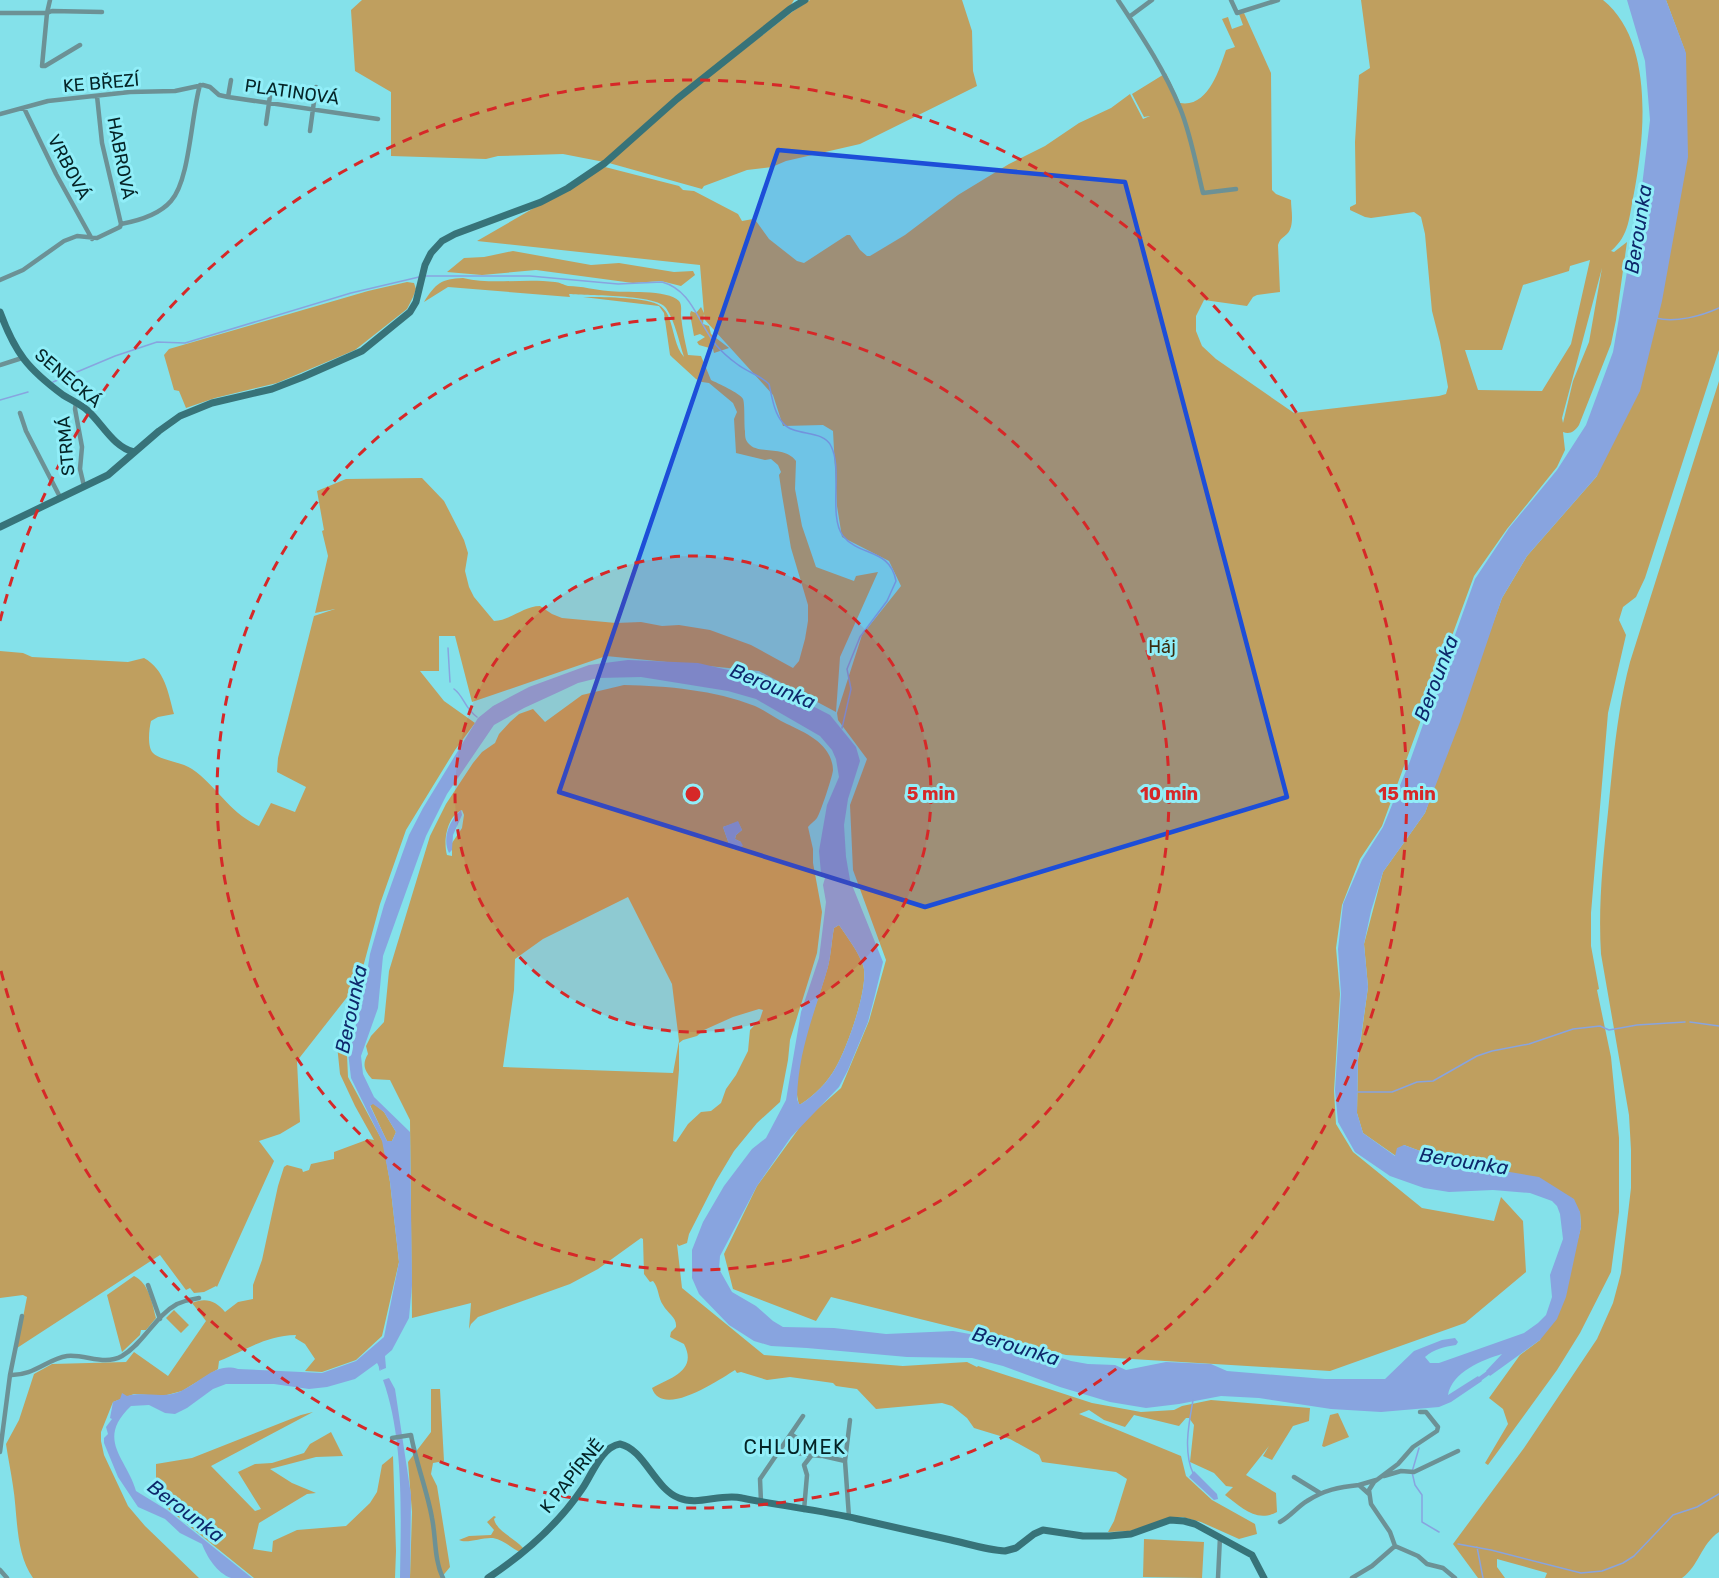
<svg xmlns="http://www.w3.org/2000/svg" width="1719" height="1578" viewBox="0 0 1719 1578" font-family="Rubik,sans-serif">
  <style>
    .green { fill: #bf9f5f; fill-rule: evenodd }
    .water { fill: #88a4df; fill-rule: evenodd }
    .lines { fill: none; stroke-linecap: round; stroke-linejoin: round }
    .stream { stroke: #88a4df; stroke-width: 1.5 }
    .canal { stroke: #88a4df; stroke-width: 4.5 }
    .street { stroke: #6c9195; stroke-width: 4.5 }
    .secondary { stroke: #377379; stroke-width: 7 }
    .marked { fill: #1d4ed8; fill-opacity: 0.2; stroke: #1d4ed8; stroke-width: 4.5; stroke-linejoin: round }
    .ring { fill: none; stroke: #d62828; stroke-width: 3; stroke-dasharray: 10 8 }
    .labels { text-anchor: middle; stroke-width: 6; stroke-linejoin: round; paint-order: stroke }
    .street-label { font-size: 18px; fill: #042326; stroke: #91eef8 }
    .park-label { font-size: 18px; fill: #3b2d10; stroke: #91eef8 }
    .water-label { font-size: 20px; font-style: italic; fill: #0e286b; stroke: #91eef8 }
    .neighbourhood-label { font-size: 20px; letter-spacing: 1.5px; fill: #042326; stroke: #91eef8 }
    .centre { fill: #d62828; stroke: #91eef8; stroke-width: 3 }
    .ring-label { font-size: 18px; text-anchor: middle; font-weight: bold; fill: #d62828; stroke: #91eef8; stroke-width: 6; stroke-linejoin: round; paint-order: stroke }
  </style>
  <rect width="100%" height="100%" fill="#84e1ea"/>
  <!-- green -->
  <path class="green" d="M362,0H794L789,8L604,162L563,154L498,156L486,159L391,156V92L355,71L351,10Z
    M810,0H962L972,31L973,71L977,86L860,144L786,161L772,167L747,170L704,186L702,189L609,163L678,101L792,12Z
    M1361,0H1603C1654,41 1645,135 1634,193C1629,216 1630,235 1611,251L1614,252L1627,242L1616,320L1611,344L1579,425C1575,431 1570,435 1563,432L1565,450L1557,467L1507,529L1474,576L1382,826L1360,859L1342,905L1336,948L1340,994L1334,1091L1336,1124L1353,1152L1422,1208L1494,1221L1501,1197L1523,1221L1526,1272L1465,1323L1330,1371L1066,1355L831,1297L816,1321L733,1289L724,1254L757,1186L805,1120L841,1088L869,1021L886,960L853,870L850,805L867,759L838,720L837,713L862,635L901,586L889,561L842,537L837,506L833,431L823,425L783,426L773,395L705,320L704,314L703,324L709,326L711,334L729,348L714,353L713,349L699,345L697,342L705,337L700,334L694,336L690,314L691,311L696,313L701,307L704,313L700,265L477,241L605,167L679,186L683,190L694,191L738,214L742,221L753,219L756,221L769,239L797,261L804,263L847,235H850L860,250L867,256H870L905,235L958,195L1009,164L1045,146L1079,123L1111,108L1130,94L1143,119L1150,116L1144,117L1132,94L1166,73L1180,103C1208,108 1219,70 1226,50L1235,47L1222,19L1228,17L1232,29L1243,25L1239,14L1244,13L1271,73L1272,190L1276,194L1291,200C1291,210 1295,226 1287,234C1283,238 1280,238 1278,245L1280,292L1257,295L1253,297L1247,306L1204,300L1196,316V331L1202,346L1216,359L1294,413L1439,396L1446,394L1448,387L1440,342L1432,311L1425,234L1421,217L1414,212L1371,218L1365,217L1350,210V207L1356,204L1355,142L1359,75L1370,68ZM1590,260L1571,344L1542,391L1478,390L1465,350H1502L1523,285L1569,271L1570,266ZM1602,268L1589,342L1573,381L1563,423L1562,418Z
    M1666,0H1719V350L1645,578L1636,597L1623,607L1619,620L1626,635L1608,713L1591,913V946L1599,989L1597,990L1611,1057L1619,1138V1212L1611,1272L1580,1333L1557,1370L1488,1465L1485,1463L1508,1424L1503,1409L1489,1398L1520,1355L1540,1340L1574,1254L1581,1227L1580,1212L1504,1171L1477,1172L1404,1145L1396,1156L1363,1133L1357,1113L1358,1060L1368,987L1364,944L1383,872L1425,813L1502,598L1527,556L1597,476L1685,51Z
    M513,251L591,265L619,263L674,272L693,271L695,275L681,286L661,281L633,283L536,270L482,275L447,272L464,258L484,257Z
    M463,278C493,285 524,278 555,282C559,282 564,285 568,286C582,286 595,290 608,291C623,293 668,289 679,301C682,305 681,310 681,314C682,329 685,341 688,355L701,356L711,380C717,383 740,393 743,399C745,404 744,423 745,431C745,436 745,440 749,444C759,455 784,445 796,461L795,489L802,526L816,567L854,581L856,576L878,572L840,657L836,712L759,671L606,656L472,702L455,636H439V671H420L444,701L475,723L455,750L406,830L380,904L359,982L297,1061L300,1122L280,1134L259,1141L274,1161L217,1287L216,1286L204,1292L194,1293L190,1288L186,1290L160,1255L17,1348L27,1297L23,1295L0,1298V651L23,653L32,657L128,662L144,658C165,670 168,692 174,714L158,717L151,721C149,729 147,747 153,753C159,760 182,762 192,769C218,787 229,813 259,826L271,803L295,812L306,787L277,772L278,758L314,616L335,609L315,613L328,556L322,531L324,530L317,491L346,479L422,478L444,501L464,540L468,553L465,571L469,587L474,597L494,621C511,620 524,606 540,606L552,614L562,618L616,623L641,622L662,626L679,625L710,630L751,645L793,668L799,661L805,639L808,621V605L791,548L782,495L779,475L781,472L778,465L771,459L765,460L736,453L734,419L737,412L733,403L709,383L702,382L696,379L673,358L670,355L664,313L659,306L583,297C600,297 642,297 657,304C663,307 667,312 669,318C674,330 675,347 684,357C679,342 675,321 666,308C657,294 588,296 569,294L570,297L448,287L424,302C436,283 441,279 463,278Z
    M407,282L414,283L416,289L413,297L407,309L355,350L277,383L215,398L186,408L179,391L174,390L164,355L169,349L368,291Z
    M1719,381V1532C1701,1544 1699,1566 1682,1578H1545L1547,1573L1497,1559V1567L1505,1578H1478L1453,1544L1524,1448L1597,1339L1613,1303L1621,1273L1631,1188V1150L1629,1115L1601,954C1598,906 1603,859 1608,812C1613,761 1617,711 1630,662Z
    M624,685C668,686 714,690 755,706C766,711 776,719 787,724C806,733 832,744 833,770C833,775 820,814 817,818C815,821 810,824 808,827L813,849V863L822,912L817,953L790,1040L788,1060L780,1102L757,1123L734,1151L716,1181L689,1234L687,1243L679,1246L677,1244L682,1288L764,1355L903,1366L967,1362L977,1367L978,1366L1092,1403L1141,1412L1174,1410L1182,1406L1211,1400L1310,1408L1309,1421L1293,1426L1272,1460L1263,1456L1269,1446L1246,1475L1276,1493L1277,1512C1256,1523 1241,1507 1225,1495L1233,1487L1226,1486L1214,1473L1190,1462L1194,1425L1189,1418H1186L1179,1426L1134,1415L1125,1427L1104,1420L1089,1410L1079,1414L1181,1456L1186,1476L1212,1500L1255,1524L1257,1534L1239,1539L1201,1522L1182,1517L1170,1518L1130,1531L1108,1532L1114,1521L1127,1479L1116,1472L1042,1462L1039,1455L1010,1439L974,1428L967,1418L952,1406L942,1403L876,1409L857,1389L836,1386L833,1383L790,1377L767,1380L741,1372L737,1373L735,1370C719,1380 662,1419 652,1388C670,1378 698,1371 684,1344L670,1337L671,1332L676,1327C677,1317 668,1314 663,1305C658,1298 659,1288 653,1281L650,1282L644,1274L643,1239L641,1238L598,1269L570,1284L478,1317L471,1324L469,1329L471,1303L412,1318L410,1120L390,1080L372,1079C364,1070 362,1064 368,1054L366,1046L371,1036L384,1022L389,971L430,836L446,804L473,763L482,752L495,743L499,734L510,722L519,714L533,709L545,722L582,695ZM462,810L464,815L462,828L452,843V856L447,855C443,841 447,816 462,810ZM738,822L742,830L736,835L735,839L741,842L730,847L723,827ZM628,897L672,984L679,1041L673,1073L503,1067L514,990L515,959L543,939ZM759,1009L763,1010L760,1019L750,1030L748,1051L736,1075L726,1089L721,1103L711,1111L701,1112L688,1124L676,1142L673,1141L679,1070V1043L683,1040L697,1036L704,1030L733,1017Z
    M839,925C847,937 858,951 863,965C870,985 847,1048 836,1067C828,1082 815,1095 801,1104H799C788,1071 817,1006 826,973C831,959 831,943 834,928Z
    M346,1032L348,1077L383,1142L390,1182L399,1262L382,1336L356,1360L322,1372L305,1371L315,1359L305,1344L295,1338L296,1335C264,1336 247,1350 219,1361L218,1369L182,1391L163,1396L134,1394L113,1402L101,1432V1441L104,1455L128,1506L145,1526L199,1578H33C15,1552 18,1517 13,1486C11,1472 8,1458 6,1444L19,1420L34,1374L52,1364L126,1362L134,1352L168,1376L206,1321L192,1303C206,1297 216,1301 225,1312L238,1302L253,1299V1285L262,1260L278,1186L284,1167L287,1165L302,1169L303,1172L309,1170L311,1164L334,1159V1152L369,1139L374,1140L355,1106L340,1074L337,1045Z
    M373,1103L384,1112L396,1132L392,1141H387L385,1137L370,1105Z
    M134,1276C149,1283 152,1303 156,1318L146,1330H141L140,1335L122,1352L107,1295Z
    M174,1310L189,1325L181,1333L166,1318Z
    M431,1389H440L444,1461L433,1463L431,1474L437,1486L450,1567L441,1578H410L412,1512L408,1462L431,1432Z
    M313,1412L211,1466L255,1511L261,1509L238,1472L255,1464L272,1463L304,1453L310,1444L331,1432L343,1456L316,1457L270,1469L292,1483L316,1493L307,1494L259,1523L253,1549L272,1552L273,1541L297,1530L346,1526L370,1503L377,1492L382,1465L393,1456L396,1551L395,1578H254L167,1508L156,1496V1464L192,1458L301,1415Z
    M1338,1413L1349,1437L1324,1447L1322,1446L1330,1415Z
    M494,1516L496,1517L494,1519C497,1532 515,1538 523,1548L520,1552C511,1548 504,1540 493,1538C482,1537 467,1544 459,1540L469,1536L491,1535L494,1530L487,1522Z
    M1144,1539L1204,1542L1202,1578L1143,1577Z"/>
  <!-- water -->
  <path class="water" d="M1627,0H1666L1686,53L1688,157L1662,301L1640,391L1597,476L1527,556L1502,598L1460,722L1425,813L1383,872L1371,911L1364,944L1368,987L1358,1058L1357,1113L1363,1133L1395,1156L1397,1148L1404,1145L1477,1172L1504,1171L1539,1177L1574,1199L1580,1212L1581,1227L1566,1297L1557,1319L1540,1340L1490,1376L1486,1371L1502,1354C1482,1360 1452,1372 1448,1395L1478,1376L1482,1381L1451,1402L1439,1407L1381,1412L1331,1409L1259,1398L1221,1396L1179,1404L1146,1408L1110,1402L1060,1387L1003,1366L972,1358L907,1357L807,1348L771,1346L754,1341L729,1325L699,1294L692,1278V1250L703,1222L724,1186L752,1149L766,1138L786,1100L801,1012L819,958L826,902L823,885L825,878L821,873L819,851L827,805L839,777L836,759L832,750L820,736L756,699L728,691L641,677L598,678L578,683L561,691L524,708L494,725L447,794L426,836L383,956L378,1008L361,1056L363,1074L374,1097L410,1132L412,1285L409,1318L392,1350L385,1356L386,1368L381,1370L377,1363L355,1379L327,1387L309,1389L274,1384H226L213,1389L187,1408L175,1414L165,1413L149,1405L131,1406C95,1440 127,1458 136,1491L167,1510L252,1578C246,1578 237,1578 231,1578C217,1573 207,1557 202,1544L180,1533L165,1519L138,1507L118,1477L104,1443V1438L108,1434L106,1427L112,1419L110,1418L113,1402L120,1399L122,1393L127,1396C146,1391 165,1400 183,1390C202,1381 216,1362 238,1369L322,1373L356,1361L384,1337L399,1262L390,1182L382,1141L351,1078L348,1052L362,1004L370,954L384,905L409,835L423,808L478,718L493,706L529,687L589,665L628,660L698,663L754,676L830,715L856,747L860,761L848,799L844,825L846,857L850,880L883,962L875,995L868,1022L848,1070L839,1087L791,1137L757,1186L720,1256L719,1269L732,1292L756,1306L773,1321L783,1327L834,1328L886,1334L953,1331L1003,1340L1030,1351L1049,1354L1071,1361L1088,1364L1115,1365L1126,1370L1166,1362L1211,1364L1227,1371L1325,1379H1385L1414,1351L1442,1340L1455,1338L1458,1342L1456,1345C1444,1347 1434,1349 1425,1357L1430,1363H1439L1524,1333L1538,1323L1546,1315L1552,1297L1550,1275L1563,1239L1560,1214L1557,1206L1552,1201L1530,1193L1493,1190L1449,1192L1424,1188L1390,1176L1355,1152L1338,1122L1335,1090L1341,994L1338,949L1343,904L1362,860L1383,827L1410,761L1475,579L1509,528L1557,470L1586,425L1613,352L1642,186L1650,120L1645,61ZM839,925C847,937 858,951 863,965C870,985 847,1048 836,1067C828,1082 815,1095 801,1104H799L797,1099C798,1053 813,1017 826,974C831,959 831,943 834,928ZM373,1104L384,1112L396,1132L392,1141H387L385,1137L370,1106Z
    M461,810L462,815L453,835L452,850L449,853C442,838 449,821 461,810Z
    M738,821L742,830L736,835L735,839L741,842L743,846L734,850L730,847L723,827Z
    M389,1378L395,1389L411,1495L410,1578H400C401,1515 404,1438 383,1380Z
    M1194,1471L1217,1494L1218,1499L1214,1500L1189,1477Z"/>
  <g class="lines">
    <!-- stream -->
    <path class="stream" d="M426,276H530L618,284L662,282C692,290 698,323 716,345C722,352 730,359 737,364C747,372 760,375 769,384C772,397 774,413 783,423C794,437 823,429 831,446C843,469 828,516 843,536C860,557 890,548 896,581L887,601L860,637L847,669L851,689L842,728
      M1656,318C1675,323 1702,316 1719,308
      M53,382L115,356L157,342L185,343L351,293L419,277
      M0,400L28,392
      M448,648L450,682
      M454,689C464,696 464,708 477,717
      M1690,1022L1719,1026
      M1357,1092H1392L1417,1082L1433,1081L1477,1056L1492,1051L1529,1044L1573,1029L1600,1026L1609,1030L1637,1025L1685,1022
      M379,1363L380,1370
      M1419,1448L1412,1472L1415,1485L1422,1495V1522L1439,1532
      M1193,1473C1183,1451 1189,1423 1193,1400
      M1458,1544L1491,1550L1581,1573L1602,1571L1623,1563L1634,1556L1673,1515L1697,1507L1719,1494
      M1477,1547L1483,1578"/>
    <!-- canal -->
    <path class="canal" d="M1477,1381L1492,1370"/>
    <!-- street -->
    <path class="street" d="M50,0L47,13L42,66H45L80,45
      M1118,0C1141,35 1164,69 1180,108C1191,135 1196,165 1203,193L1236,189
      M1231,0L1237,13L1278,0
      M0,13H47L52,11L102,12
      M1129,17L1152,0
      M97,96L102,143L121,224
      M228,97L231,80
      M24,108L56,174L92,239
      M0,114L48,101L130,92L175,91L203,85L210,87L219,95L228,97L378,119
      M266,124L272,82
      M310,131L316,87
      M0,280L23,270L64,241L77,236L97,238L120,227L121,224C137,221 159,215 171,201C190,180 191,115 200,85
      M0,365L22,358
      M76,403L75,409L82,447L80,469L84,486
      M20,413L26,431L60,497
      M148,1285L160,1319
      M10,1375C34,1376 47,1359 67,1356C86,1354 104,1366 122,1356C144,1343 155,1316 177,1304C184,1301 192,1299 199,1298
      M791,1434L823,1456L845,1461
      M392,1438L411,1435C416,1463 427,1490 432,1518C436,1537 434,1560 443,1578
      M779,1451L821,1456
      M0,1452L10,1375L22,1316
      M1384,1476L1401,1471L1414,1472L1458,1451
      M1294,1477L1320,1493
      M1359,1485L1376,1480
      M761,1502L760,1479L803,1416
      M804,1510L807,1475L804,1465L811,1456
      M849,1517L845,1461L850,1420
      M1280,1522C1291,1516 1297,1507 1307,1501C1324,1490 1339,1487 1359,1485L1369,1494
      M1395,1546L1390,1532L1371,1504L1369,1490L1374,1482L1398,1464L1413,1447L1437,1431L1438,1427L1426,1412H1420
      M1395,1546L1418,1556L1427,1564L1443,1568L1455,1578
      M0,1570L7,1578
      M1218,1578L1220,1537
      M1352,1578L1372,1566L1395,1546"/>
    <!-- secondary -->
    <path class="secondary" d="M0,312C15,353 28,369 63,395C71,400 80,404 87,410C102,423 113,447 134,452
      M0,527L108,475L159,431L180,416L212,403L272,389L303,377L362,351L410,312L416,302L425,265L431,253L442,241L455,234L541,202L568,188L605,163L677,99L790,9L805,0
      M488,1578C524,1554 557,1526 582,1489C592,1475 601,1447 620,1444C644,1449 655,1489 679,1498C698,1506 721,1493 742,1498C780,1506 820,1510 858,1519C889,1526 920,1533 951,1540C969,1544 987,1550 1005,1551L1016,1548L1034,1534L1043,1530L1083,1536H1109L1131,1534L1170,1520L1184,1521L1195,1524L1252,1555L1264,1578"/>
  </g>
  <!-- marked area -->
  <path class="marked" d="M778,150L1125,182L1287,797L925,907L559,792Z"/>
  <!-- distance rings -->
  <circle cx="693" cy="794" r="238" fill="#d62828" fill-opacity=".12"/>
  <g class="ring">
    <circle cx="693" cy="794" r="238"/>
    <circle cx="693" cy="794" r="476"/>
    <path d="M0 621A714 714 0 1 1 0 967"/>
  </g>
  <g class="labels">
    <!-- street labels -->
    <g class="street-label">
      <text transform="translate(101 83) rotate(-5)" y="6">KE BŘEZÍ</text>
      <text transform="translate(292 92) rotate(8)" y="6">PLATINOVÁ</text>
      <text transform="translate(121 158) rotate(79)" y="6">HABROVÁ</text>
      <text transform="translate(69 167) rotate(62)" y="6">VRBOVÁ</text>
      <text transform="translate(68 378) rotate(40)" y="6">SENECKÁ</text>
      <text transform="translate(66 446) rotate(-95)" y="6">STRMÁ</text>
      <text transform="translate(572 1476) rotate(-51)" y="6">K PAPÍRNĚ</text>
    </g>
    <!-- park labels -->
    <g class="park-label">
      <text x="1162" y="653">Háj</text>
    </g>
    <!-- water labels -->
    <g class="water-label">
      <text transform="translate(1638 229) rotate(-81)" y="7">Berounka</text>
      <text transform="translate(1436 678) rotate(-69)" y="7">Berounka</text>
      <text transform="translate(773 686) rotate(22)" y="7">Berounka</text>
      <text transform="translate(351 1009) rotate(-78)" y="7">Berounka</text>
      <text transform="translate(1464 1161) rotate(9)" y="7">Berounka</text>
      <text transform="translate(1016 1346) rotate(17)" y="7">Berounka</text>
      <text transform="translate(186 1511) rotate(37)" y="7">Berounka</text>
    </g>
    <!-- neighbourhood labels -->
    <g class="neighbourhood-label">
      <text x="795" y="1454">CHLUMEK</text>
    </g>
  </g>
  <circle cx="693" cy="794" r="9" class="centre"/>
  <g class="ring-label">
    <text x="931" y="800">5 min</text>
    <text x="1169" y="800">10 min</text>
    <text x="1407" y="800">15 min</text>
  </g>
</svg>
